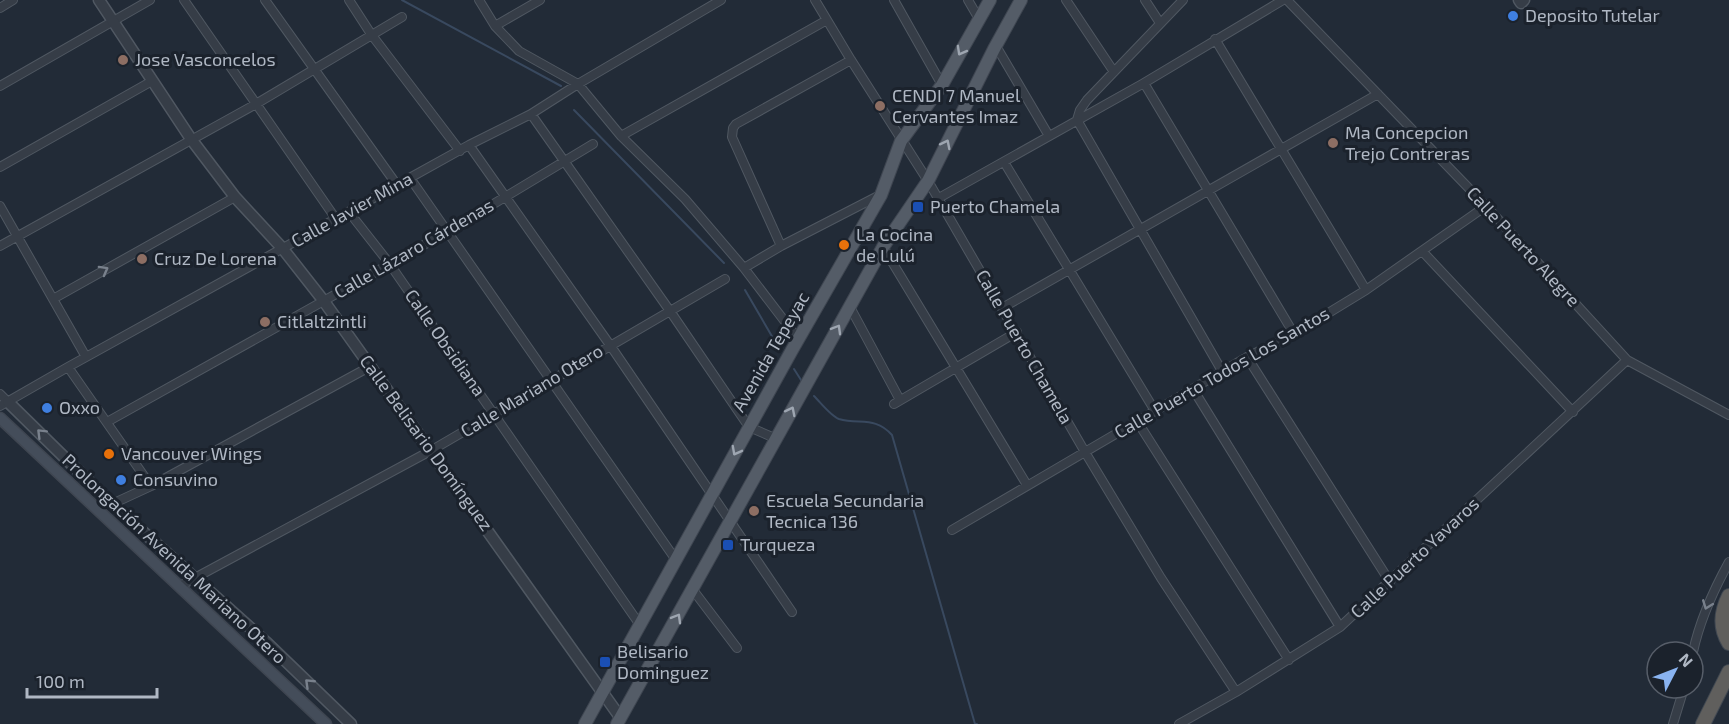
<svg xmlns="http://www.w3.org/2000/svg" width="1729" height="724" viewBox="0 0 1729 724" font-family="'Exo 2',sans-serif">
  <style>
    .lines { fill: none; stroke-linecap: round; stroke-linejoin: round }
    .stream { stroke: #39495f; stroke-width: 2 }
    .minor-casing { stroke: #505862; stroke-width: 10 }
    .tertiary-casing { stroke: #505862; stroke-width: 13 }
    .secondary-casing { stroke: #3f4651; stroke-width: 13 }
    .primary-casing { stroke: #3f4651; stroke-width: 14 }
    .trunk-casing { stroke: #404852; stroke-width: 16 }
    .minor { stroke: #363d47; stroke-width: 8 }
    .tertiary { stroke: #363d47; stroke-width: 10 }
    .secondary { stroke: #444d5a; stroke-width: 10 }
    .primary { stroke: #545c67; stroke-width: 12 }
    .trunk { stroke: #605f5d; stroke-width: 14 }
    .oneway { stroke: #9ea6b1 }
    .oneway2 { stroke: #79818c }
    .shop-dot { fill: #3f7fe0; stroke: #1b222c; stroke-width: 2 }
    .education-dot { fill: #8d6e63; stroke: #1b222c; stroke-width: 2 }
    .transit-dot { fill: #1a4fb4; stroke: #1b222c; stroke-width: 2 }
    .food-dot { fill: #e8710a; stroke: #1b222c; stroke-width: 2 }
    .labels { text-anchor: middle; stroke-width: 6; stroke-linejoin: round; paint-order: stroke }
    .poi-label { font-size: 18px; fill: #b0b8c4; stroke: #1b222c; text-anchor: start }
    .street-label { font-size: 18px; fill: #b0b8c4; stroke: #1b222c }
  </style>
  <rect width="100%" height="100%" fill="#222b37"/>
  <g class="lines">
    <!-- stream -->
    <path class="stream" d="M402,0L561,86
      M574,110L724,263
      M745,290L780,350
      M794,369L801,380
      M814,396C821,403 831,416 839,419C860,425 875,416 892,435L975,724H977"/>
    <defs>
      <path id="minor" d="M184,0L336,219
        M265,0L397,185
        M349,0L371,34L460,151
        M479,0L495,26L519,51L578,84L621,136L685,199L744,268L799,340
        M815,0L851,60L928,181L1085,452L1161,578L1236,692
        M894,0L942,85
        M968,0L979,19
        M1066,0L1114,72
        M1145,0L1160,23
        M1183,0L1087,100L1080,110L1077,120L1222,371
        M1287,0L1486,206L1627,360L1729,415
        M0,8L13,0
        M495,26L540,0
        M1215,39L1366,290
        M996,46L1049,136
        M1144,83L1294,334
        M0,86L150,0
        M531,114L670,311L749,427L777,439
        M621,136L827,20
        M469,145L610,345L792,612
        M1004,162L1155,411
        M0,167L152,81
        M410,178L676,560
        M937,199L1144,83L1283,0
        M0,206L86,357
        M349,212L389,263L640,625
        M0,246L256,104L402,17
        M781,246L732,137L733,128L736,124L851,60
        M883,247L1027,485
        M1423,252L1573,412
        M744,268L781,246L880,195
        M53,299L235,197
        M850,307L900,400
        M1002,308L1378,94
        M1247,357L1390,582
        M68,367L151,486
        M1193,389L1340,627
        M0,394L8,402
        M894,404L1017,332
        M0,406L68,367L397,185L469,145L531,114L578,84L721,0
        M1137,421L1289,660
        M107,422L447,232L593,144
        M112,504L151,486L371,366
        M952,530L1247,357L1294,334L1366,290L1486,206
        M180,586L432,450L725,279
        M693,590L737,648
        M1693,652C1700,619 1713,591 1729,562
        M1179,724L1236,692L1340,627L1627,360
        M1673,724L1684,688"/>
      <path id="tertiary" d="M99,0L191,139L235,197L283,249L323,300L620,717
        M1519,0L1521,3L1524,0
        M8,402L112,504L266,642L351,724"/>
      <path id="secondary" d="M0,418L326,724"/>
      <path id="primary" d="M585,724L792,350L881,195L901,141L942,85L990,0
        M617,724L883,247L928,181L994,49L1021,0"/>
      <path id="trunk" d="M1729,596C1721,612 1719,627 1729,643
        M1703,724L1729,672"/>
    </defs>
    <!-- minor casing -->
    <use href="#minor" class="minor-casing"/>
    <!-- tertiary casing -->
    <use href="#tertiary" class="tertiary-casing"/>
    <!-- secondary casing -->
    <use href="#secondary" class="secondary-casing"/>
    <!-- primary casing -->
    <use href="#primary" class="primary-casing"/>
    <!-- trunk casing -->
    <use href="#trunk" class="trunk-casing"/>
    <!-- minor -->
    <use href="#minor" class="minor"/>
    <!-- tertiary -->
    <use href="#tertiary" class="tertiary"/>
    <!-- secondary -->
    <use href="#secondary" class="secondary"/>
    <!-- primary -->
    <use href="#primary" class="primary"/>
    <!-- trunk -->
    <use href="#trunk" class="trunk"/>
  </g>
  <!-- one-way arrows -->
  <defs><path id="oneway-chevron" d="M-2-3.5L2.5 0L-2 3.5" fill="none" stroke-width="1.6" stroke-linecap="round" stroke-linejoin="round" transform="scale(1.5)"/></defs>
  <g class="oneway">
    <use href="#oneway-chevron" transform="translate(961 51) rotate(119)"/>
    <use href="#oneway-chevron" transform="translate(946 144) rotate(-63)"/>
    <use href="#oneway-chevron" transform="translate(837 329) rotate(-60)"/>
    <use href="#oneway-chevron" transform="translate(791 411) rotate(-63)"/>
    <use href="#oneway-chevron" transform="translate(736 451) rotate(118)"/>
    <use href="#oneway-chevron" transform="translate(677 618) rotate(-60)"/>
  </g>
  <g class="oneway2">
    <use href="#oneway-chevron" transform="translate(104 270) rotate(-29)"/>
    <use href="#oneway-chevron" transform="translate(41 433) rotate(-135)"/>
    <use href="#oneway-chevron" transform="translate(1707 605) rotate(111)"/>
    <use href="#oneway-chevron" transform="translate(309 683) rotate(-136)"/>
  </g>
  <!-- markers -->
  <g class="shop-dot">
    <circle cx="1513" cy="16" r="6"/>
    <circle cx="47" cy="408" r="6"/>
    <circle cx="121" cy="480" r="6"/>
  </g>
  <g class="education-dot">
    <circle cx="123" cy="60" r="6"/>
    <circle cx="880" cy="106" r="6"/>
    <circle cx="1333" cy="143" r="6"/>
    <circle cx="142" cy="259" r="6"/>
    <circle cx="265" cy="322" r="6"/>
    <circle cx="754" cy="511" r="6"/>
  </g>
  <g class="transit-dot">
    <rect x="912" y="201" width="12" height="12" rx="3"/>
    <rect x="722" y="539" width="12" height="12" rx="3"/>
    <rect x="599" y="656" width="12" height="12" rx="3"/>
  </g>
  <g class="food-dot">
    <circle cx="844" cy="245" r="6"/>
    <circle cx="109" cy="454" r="6"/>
  </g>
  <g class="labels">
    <!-- poi labels -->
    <g class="poi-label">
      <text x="1525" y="22">Deposito Tutelar</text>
      <text x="135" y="66">Jose Vasconcelos</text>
      <text x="892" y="102">CENDI 7 Manuel<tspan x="892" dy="21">Cervantes Imaz</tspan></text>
      <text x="1345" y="139">Ma Concepcion<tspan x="1345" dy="21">Trejo Contreras</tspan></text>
      <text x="930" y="213">Puerto Chamela</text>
      <text x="856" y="241">La Cocina<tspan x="856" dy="21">de Lulú</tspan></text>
      <text x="154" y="265">Cruz De Lorena</text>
      <text x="277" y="328">Citlaltzintli</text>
      <text x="59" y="414">Oxxo</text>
      <text x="121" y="460">Vancouver Wings</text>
      <text x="133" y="486">Consuvino</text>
      <text x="766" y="507">Escuela Secundaria<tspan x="766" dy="21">Tecnica 136</tspan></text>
      <text x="740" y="551">Turqueza</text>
      <text x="617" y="658">Belisario<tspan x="617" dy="21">Dominguez</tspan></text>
    </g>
    <!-- street labels -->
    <g class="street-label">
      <text transform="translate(352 210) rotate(-29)" y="6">Calle Javier Mina</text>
      <text transform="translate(1523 247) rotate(47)" y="6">Calle Puerto Alegre</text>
      <text transform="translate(414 249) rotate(-30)" y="6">Calle Lázaro Cárdenas</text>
      <text transform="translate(445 343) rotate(55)" y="6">Calle Obsidiana</text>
      <text transform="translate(1024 347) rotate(60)" y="6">Calle Puerto Chamela</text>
      <text transform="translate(771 352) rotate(-60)" y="6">Avenida Tepeyac</text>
      <text transform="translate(1222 373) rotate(-30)" y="6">Calle Puerto Todos Los Santos</text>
      <text transform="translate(532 391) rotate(-31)" y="6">Calle Mariano Otero</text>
      <text transform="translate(426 443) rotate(54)" y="6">Calle Belisario Domínguez</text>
      <text transform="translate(1415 558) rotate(-43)" y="6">Calle Puerto Yavaros</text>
      <text transform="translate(174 559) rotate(43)" y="6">Prolongación Avenida Mariano Otero</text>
    </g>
  </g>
  <!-- north arrow -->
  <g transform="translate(1675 670) rotate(48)"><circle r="28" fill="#1b222c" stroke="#575e69" stroke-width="1.5"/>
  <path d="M0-4.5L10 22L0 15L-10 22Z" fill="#89b3f0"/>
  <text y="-9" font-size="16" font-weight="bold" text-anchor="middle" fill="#b0b8c4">N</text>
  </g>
  <!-- scale -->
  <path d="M27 688v9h130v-9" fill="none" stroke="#b0b8c4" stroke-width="3"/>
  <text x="36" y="688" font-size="18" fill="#b0b8c4" stroke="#1b222c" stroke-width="4.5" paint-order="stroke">100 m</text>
</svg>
